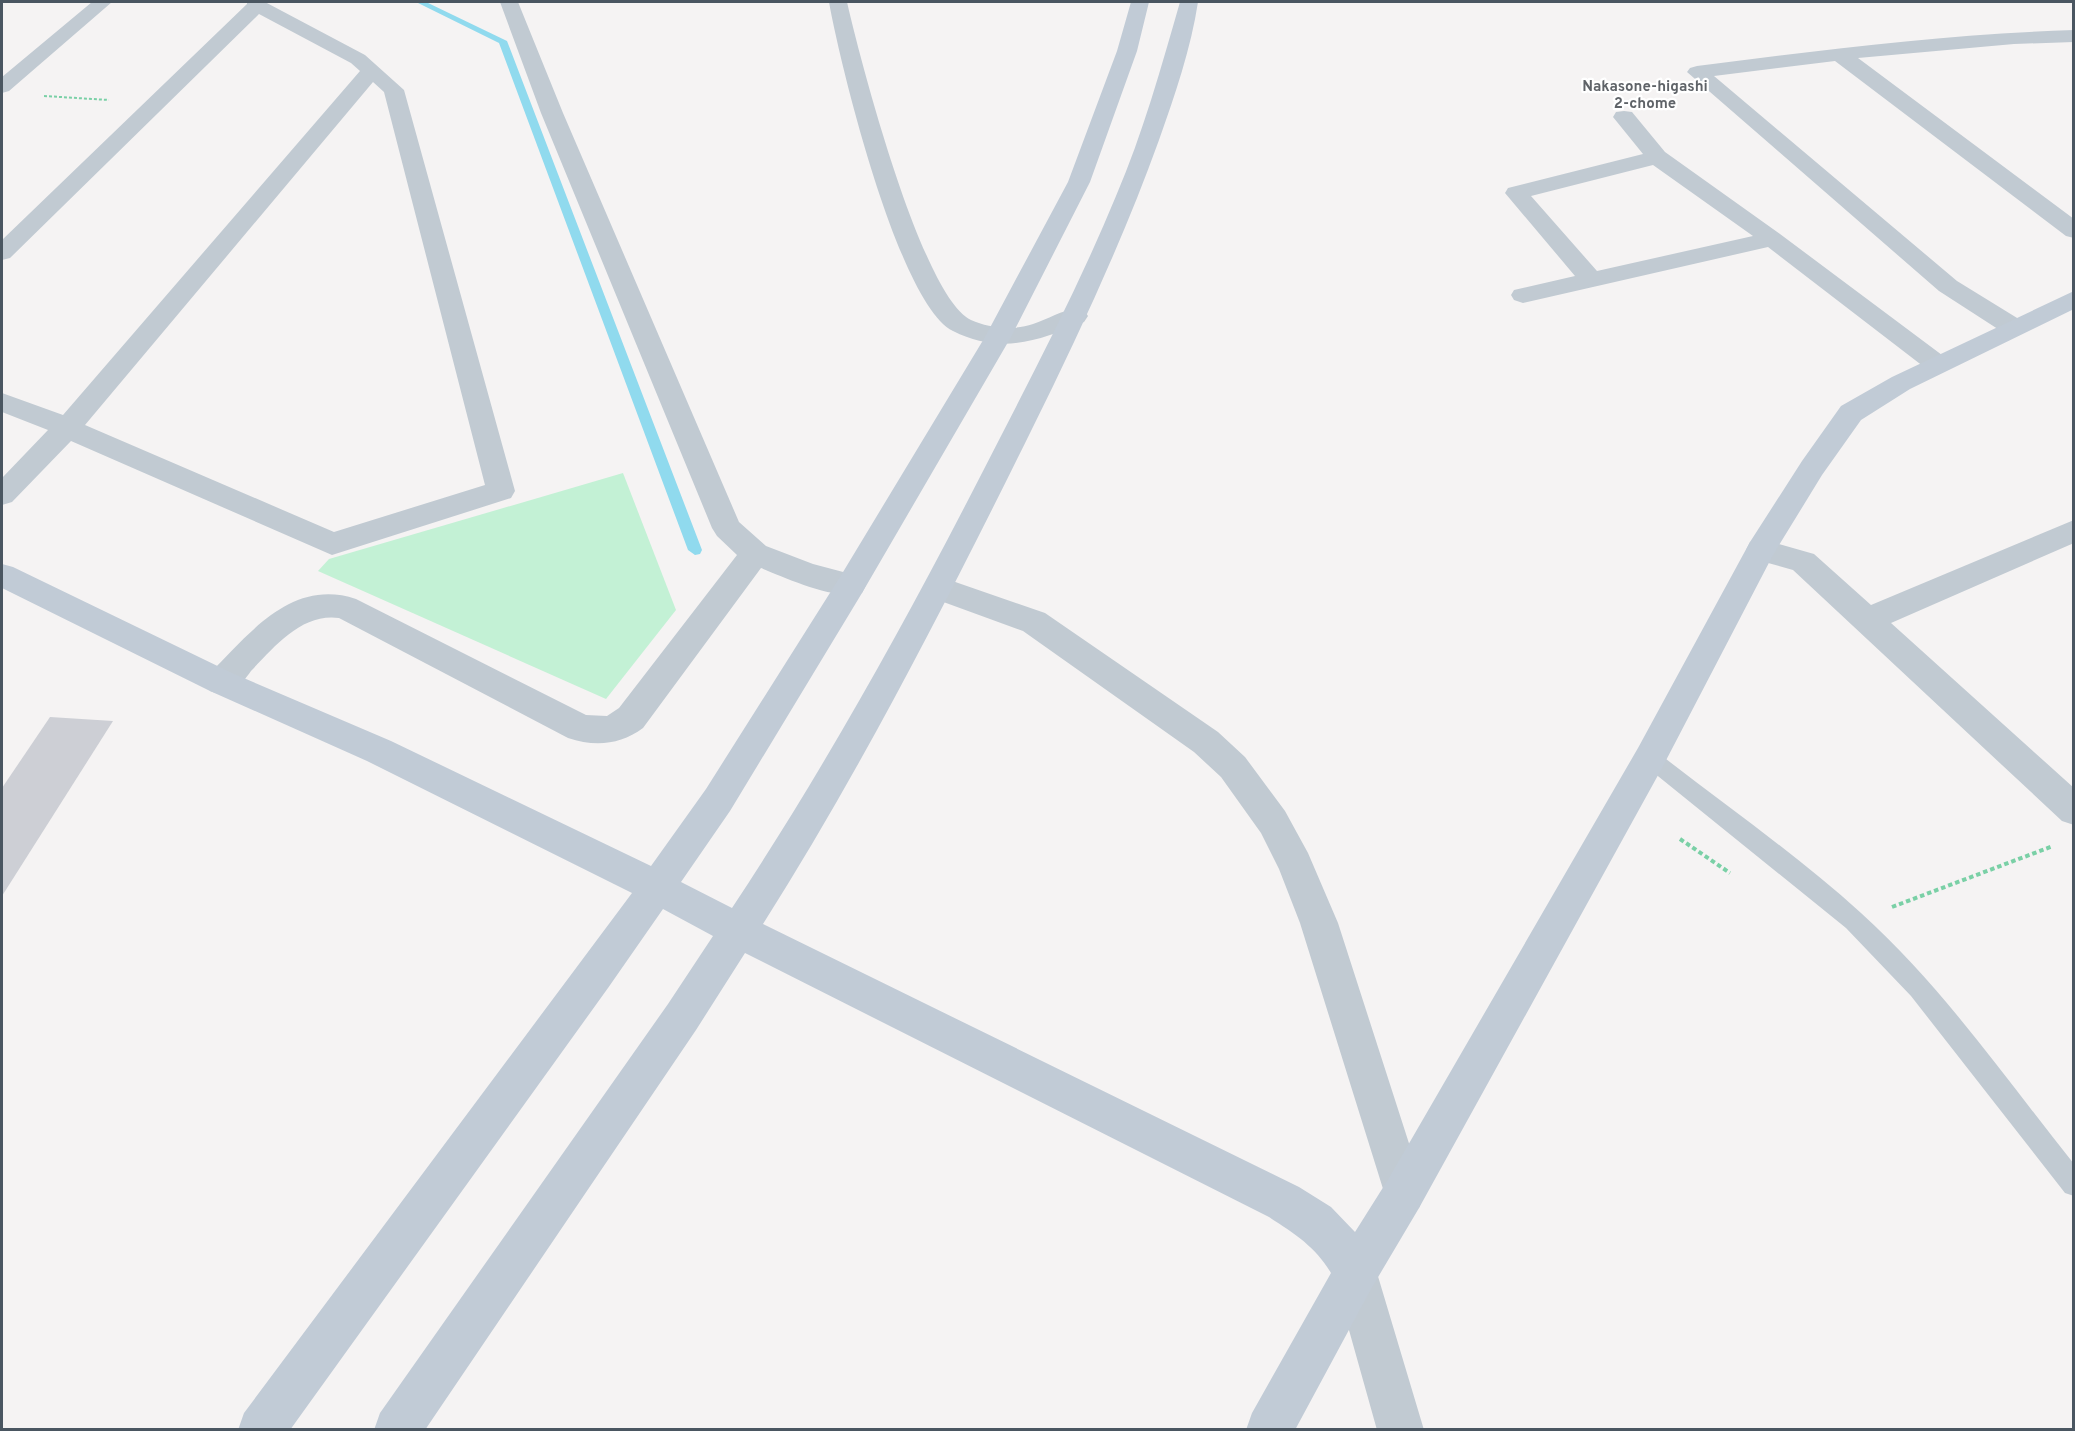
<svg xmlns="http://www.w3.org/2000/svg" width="2075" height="1431" viewBox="0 0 2075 1431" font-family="Overpass,sans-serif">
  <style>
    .green { fill: #c3f1d5 }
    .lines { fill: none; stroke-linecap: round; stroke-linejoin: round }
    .stream { fill: #90daee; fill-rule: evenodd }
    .building { fill: #cdcfd5 }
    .path-far1 { stroke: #7ad0a6; stroke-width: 2; stroke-dasharray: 3 2; stroke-linecap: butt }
    .path { stroke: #7ad0a6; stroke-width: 4; stroke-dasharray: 4.5 3; stroke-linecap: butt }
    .lane { fill: #c1cad2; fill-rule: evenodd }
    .street { fill: #c1cad2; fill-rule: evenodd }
    .secondary { fill: #c1cbd6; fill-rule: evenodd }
    .labels { text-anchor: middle; stroke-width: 4.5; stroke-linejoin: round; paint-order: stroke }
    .far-neighbourhood-label { font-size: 15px; font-weight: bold; fill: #5f6368; stroke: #fff }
  </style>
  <rect width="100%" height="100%" fill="#f5f3f3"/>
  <!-- green -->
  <path class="green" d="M623,473L676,610L606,699L318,571L329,559Z"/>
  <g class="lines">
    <!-- stream -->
    <path class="stream" d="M416,2H426L507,41L702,550L700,554L695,555L688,550L499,43Z"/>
  </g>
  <!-- building -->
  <path class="building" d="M50,717L113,721L2,896V788Z"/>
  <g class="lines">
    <!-- path-far1 -->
    <path class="path-far1" d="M44,96L109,100"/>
    <!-- path -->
    <path class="path" d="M1680,839L1730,873
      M1892,907L2053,846"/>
    <!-- lane -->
    <path class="lane" d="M1650,750L1657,752C1725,805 1797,855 1861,913C1942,986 2006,1079 2074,1164V1196L2065,1193L1911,996L1846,928L1643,764L1640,758L1643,752Z"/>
    <!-- street -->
    <path class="street" d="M92,2H112L9,91L2,93V77Z
      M247,2H265L365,55L404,90L515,491L511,498L332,555L71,441L12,502L2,505V478L48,430L2,412V393L63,415L360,71L351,63L259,14L10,258L2,260V240L247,4ZM373,82L384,92L485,485L334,532L85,425Z
      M500,2H518L563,113L739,522L766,546L813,564L862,577L866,585L862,593C836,601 786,578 761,568L643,728C620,745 595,747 568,738L339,618C302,613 275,646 251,671C246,678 239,687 232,692C224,696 218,694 210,691L205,682L210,673C250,633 292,578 356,599L586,715L607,716L619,708L737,555L717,536L712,528L541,113Z
      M829,2H847C860,59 922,297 971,320C989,328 1013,331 1033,324C1050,319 1066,306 1084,310L1088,316L1084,322C1038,341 1001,355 953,331C899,305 840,64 829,2Z
      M2074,30V42L2014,44L1858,58L2074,219V238L2066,236L1835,61L1714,76L1957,281L2022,321L2026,327L2022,333L2013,335L2004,333L1939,291L1687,72L1690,68L1697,66C1822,50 1947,34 2074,30Z
      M1624,111L1632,112L1665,152L1780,234L1946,358L1950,364L1946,370L1937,373L1928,370L1768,247L1523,303L1514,300L1511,295L1514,290L1575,276L1505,193L1508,188L1643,154L1613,117L1616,112ZM1653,165L1753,236L1597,271L1531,196Z
      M2074,520V543L1891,623L2074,788V825L2062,821L1793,570L1750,558L1746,550L1750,542L1761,539L1814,554L1871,605Z
      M938,576L1045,613L1218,732L1245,757L1285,811L1308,853L1338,923L1425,1193L1419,1208L1404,1214L1389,1208L1300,923L1279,869L1261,833L1221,777L1194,752L1023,631L927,596L923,588L927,580Z
      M1355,1251L1371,1257L1377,1273L1424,1430H1377L1333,1273L1339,1257Z"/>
    <!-- secondary -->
    <path class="secondary" d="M1131,2H1149L1137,51L1090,182L1011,337L862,593L730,811L681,882L732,908C824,769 905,623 981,475C1028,383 1077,291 1116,196C1143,133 1161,68 1180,2H1198C1191,48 1175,95 1159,140C1123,240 1078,336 1031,431C948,599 863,766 763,924L1299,1187L1331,1207L1355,1232L1389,1178L1638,748L1750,542L1802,461L1841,406L1892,377L2074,291V309L1910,389L1861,420L1822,475L1773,555L1662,768L1419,1208L1371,1289L1295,1430H1246L1252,1413L1331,1273C1316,1247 1294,1233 1269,1217L745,953L696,1030L425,1430H374L380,1413L668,1004L713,936L663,909L608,988L290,1430H238L244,1413L632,893L367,761L210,691L2,588V564L13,567L232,673L391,741L651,866L706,789L840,577L985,337L1068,182L1117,51Z"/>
  </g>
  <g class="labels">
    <!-- far-neighbourhood labels -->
    <g class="far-neighbourhood-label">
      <text x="1645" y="91">Nakasone-higashi<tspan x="1645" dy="17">2-chome</tspan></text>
    </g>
  </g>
  <!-- border -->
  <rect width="2075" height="1431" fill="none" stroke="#4a5661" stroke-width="6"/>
</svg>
